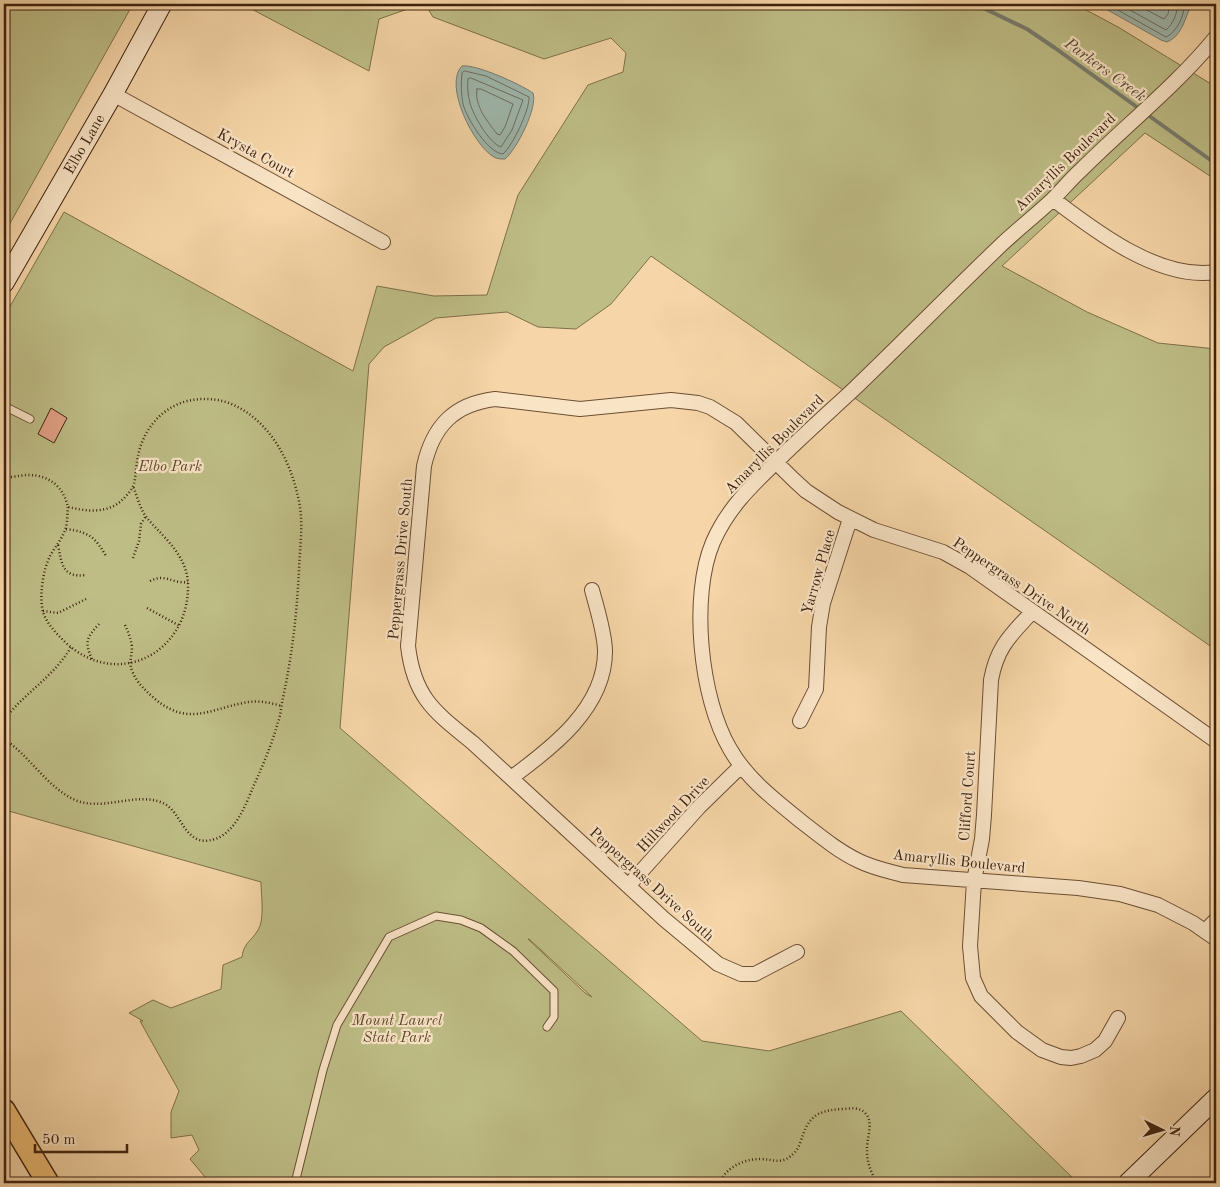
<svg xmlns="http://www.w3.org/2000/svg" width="1220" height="1187" viewBox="0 0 1220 1187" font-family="'Old Standard TT',serif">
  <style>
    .green { fill: #bebd86; stroke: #7e704a; fill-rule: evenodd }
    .water { fill: #9eb8af; stroke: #787c6f }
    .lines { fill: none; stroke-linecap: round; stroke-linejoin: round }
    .shore { stroke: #6e6d5f; stroke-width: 1 }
    .stream { stroke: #787c6f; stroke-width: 4 }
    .building { fill: #e3a186; stroke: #3e220f }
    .lane-casing { stroke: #6c4f35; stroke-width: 9 }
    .street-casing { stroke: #6c4f35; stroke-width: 16 }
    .secondary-casing { stroke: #3e220f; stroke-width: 21 }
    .primary-casing { stroke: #3e220f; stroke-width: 24 }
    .path { stroke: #3e220f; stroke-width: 2.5; stroke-dasharray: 1 2.5; stroke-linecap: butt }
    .lane { stroke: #f9e4c6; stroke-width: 7 }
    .street { stroke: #f9e4c6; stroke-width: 14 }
    .secondary { stroke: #f9e4c6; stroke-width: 19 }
    .primary { stroke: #ebbb74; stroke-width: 21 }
    .labels { text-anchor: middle; stroke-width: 4.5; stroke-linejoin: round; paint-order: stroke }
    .street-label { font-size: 15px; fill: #3e220f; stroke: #f9e4c6 }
    .park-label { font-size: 15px; font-style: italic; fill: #5e492d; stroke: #f9e4c6 }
    .water-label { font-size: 16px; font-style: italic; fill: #564837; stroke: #f9e4c6 }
  </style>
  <rect width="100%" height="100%" fill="#f6d6a8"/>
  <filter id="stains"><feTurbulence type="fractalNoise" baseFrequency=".004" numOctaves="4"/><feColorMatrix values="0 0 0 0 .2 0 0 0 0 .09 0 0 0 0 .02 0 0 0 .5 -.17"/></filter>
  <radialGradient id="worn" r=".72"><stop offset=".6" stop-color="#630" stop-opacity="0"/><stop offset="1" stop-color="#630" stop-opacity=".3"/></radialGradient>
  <!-- green -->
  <path class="green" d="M4,4H133L4,234Z
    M242,4H422L379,19L369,71Z
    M425,4H1075L1118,27L1216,87V180L1145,133L1002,266L1087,312L1158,343L1216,349V650L651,256L611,304L576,329L538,327L507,312L436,318L384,347L369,364L340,728L702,1041L769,1051L901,1011L1078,1183H210L190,1159L199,1150L192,1135L171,1138V1112L179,1091L140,1021H143L129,1013L153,1000L171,1008L221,989L223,965L242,957C244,942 251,942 258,930C265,920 261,894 261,882L5,810L4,806V317L64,212L353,371L377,286L434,296L487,295L518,195L588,85L623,72L626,53L611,38L544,59L433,17ZM528,939H529L592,997L585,993Z"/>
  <!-- water -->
  <path class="water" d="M1097,4H1188L1189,10C1184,22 1181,36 1167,42L1161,40Z
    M462,66C476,64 520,84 533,93C538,107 517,149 505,159C501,159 497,159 494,157C474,146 443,85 462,66Z"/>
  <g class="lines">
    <!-- shore -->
    <path class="shore" d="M1107,4L1166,37C1177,32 1185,15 1184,4
      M1119,4L1166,30C1173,24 1178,13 1177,4
      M1135,4L1164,19L1168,14L1170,4
      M465,71L486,76L529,97C530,109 513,145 503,154C488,153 467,119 463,104C461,94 461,83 462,73Z
      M471,78L523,100L512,130L501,147C489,143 473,115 470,103C468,96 467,86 468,79Z
      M477,89H481L513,104L505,127L500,135L497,134C488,122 474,106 477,89Z"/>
    <!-- stream -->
    <path class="stream" d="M975,4L1027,29L1055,48L1216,164"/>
  </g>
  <!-- building -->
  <path class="building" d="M51,408L67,418L54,443L38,434Z"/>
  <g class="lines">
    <defs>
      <path id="lane" d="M4,406L30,419
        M295,1183L323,1070L337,1025L389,937L436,916L461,920L481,928L513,951L554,991V1017L547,1027"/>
      <path id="street" d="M1216,37C1176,86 1126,125 1081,170C1071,179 1062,190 1053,199C1036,215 1018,229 1001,245C951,293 903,342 853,390C826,415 799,439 773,465C749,488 727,510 713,542C690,596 700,698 730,749C747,779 775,800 802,822C820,836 838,851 859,861C873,868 888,871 903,875L1078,888L1120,894L1158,905L1193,923L1216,939
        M113,94L383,242
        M1053,199C1095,231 1160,281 1216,272
        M1032,612C1010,636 997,647 991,680L984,815L982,839L974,881L970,946L973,978L981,996L1017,1032L1042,1050L1061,1057L1071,1058L1081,1056L1095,1050L1105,1041L1118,1018
        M800,721L816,689L819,627L823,603L850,519
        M511,778C552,748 606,707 605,650C604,630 597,609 592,590
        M629,885L699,807L741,766
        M1205,931L1216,920
        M797,952L755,974H741L718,964L664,919L473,743C435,712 414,698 408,646L424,466C433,426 454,404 495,399L580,409L671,400L698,403L710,407L736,423L794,480L806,491L838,512L874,530L943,552L970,567L1216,741"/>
      <path id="secondary" d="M4,283L113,94L162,4
        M1128,1183L1216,1098"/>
      <path id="primary" d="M4,1110L48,1183"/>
    </defs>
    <!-- lane casing -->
    <use href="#lane" class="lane-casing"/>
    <!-- street casing -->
    <use href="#street" class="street-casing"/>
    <!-- secondary casing -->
    <use href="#secondary" class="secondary-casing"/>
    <!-- primary casing -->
    <use href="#primary" class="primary-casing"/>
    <!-- path -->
    <path class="path" d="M4,477C12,478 20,475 28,475C49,475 63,486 68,507C89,512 111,514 126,496C129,493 132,489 134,484C136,475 136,465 138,456C143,430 161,408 187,401C201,398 215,398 229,403C268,418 290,459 298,497C304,520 300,545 299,569C297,613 292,656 283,698C281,706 281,715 278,722C272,744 263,765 254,785C246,804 236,832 215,839C184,849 183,812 163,803C135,791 101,813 73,799C45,785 30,756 4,739
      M68,507C67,514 68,523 65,530C62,539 55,547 50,556C43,570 39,596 43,612C47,624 56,633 65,642C117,691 190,653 188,584C187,555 164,538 147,518C140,509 137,496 133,486
      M66,529C89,532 95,537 106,556
      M58,545C62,564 62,578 86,575
      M133,558L139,541L141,524L146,516
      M150,581C166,573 172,584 188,582
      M147,608L180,626
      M43,611L58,613L86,599
      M125,625C128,632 131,639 132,647C132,657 128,663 133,673C138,684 146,691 155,699C188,726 208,710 243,703C255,700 269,702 281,706
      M92,659C84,642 87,637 99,624
      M4,720C25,692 53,678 71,647
      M719,1183C726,1168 743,1159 760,1159C774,1159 782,1166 795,1152C799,1148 801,1140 803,1135C810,1113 823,1110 844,1109C852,1108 860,1107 866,1114C874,1123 866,1140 867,1151C867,1163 871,1172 877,1183"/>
    <!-- lane -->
    <use href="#lane" class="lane"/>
    <!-- street -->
    <use href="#street" class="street"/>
    <!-- secondary -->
    <use href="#secondary" class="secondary"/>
    <!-- primary -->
    <use href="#primary" class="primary"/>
  </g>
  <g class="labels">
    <!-- street labels -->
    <g class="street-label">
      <text transform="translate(84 144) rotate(-60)" y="5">Elbo Lane</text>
      <text transform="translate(256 153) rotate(29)" y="5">Krysta Court</text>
      <text transform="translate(1065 162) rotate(-44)" y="5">Amaryllis Boulevard</text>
      <text transform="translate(774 444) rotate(-45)" y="5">Amaryllis Boulevard</text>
      <text transform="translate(400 559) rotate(-85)" y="5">Peppergrass Drive South</text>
      <text transform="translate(818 572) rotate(-74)" y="5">Yarrow Place</text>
      <text transform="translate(1022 586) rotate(34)" y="5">Peppergrass Drive North</text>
      <text transform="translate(967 796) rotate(-86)" y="5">Clifford Court</text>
      <text transform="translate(673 814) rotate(-47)" y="5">Hillwood Drive</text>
      <text transform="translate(959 861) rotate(6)" y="5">Amaryllis Boulevard</text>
      <text transform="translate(652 884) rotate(42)" y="5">Peppergrass Drive South</text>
    </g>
    <!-- park labels -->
    <g class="park-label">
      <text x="170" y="471">Elbo Park</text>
      <text x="397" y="1025">Mount Laurel<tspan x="397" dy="17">State Park</tspan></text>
    </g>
    <!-- water labels -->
    <g class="water-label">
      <text transform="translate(1106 69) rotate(36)" y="6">Parkers Creek</text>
    </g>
  </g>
  <!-- margin -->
  <rect width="1220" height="1187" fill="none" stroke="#f6d6a8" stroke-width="20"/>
  <rect x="5" y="5" width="1210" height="1177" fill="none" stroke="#3e220f" stroke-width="2.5"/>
  <rect x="10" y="10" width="1200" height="1167" fill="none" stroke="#3e220f"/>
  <!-- north arrow -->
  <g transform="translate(1162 1130) rotate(95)" stroke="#f9e4c6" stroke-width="4" paint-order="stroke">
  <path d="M0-4L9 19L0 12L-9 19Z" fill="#3e220f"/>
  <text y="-8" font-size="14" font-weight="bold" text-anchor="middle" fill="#3e220f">N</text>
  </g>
  <!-- scale -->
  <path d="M35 1144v8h92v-8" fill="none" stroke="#3e220f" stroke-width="2.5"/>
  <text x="42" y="1144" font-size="15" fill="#3e220f" stroke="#f9e4c6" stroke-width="4" paint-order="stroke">50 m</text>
  <rect width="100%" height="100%" filter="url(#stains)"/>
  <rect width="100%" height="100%" fill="url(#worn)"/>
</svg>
